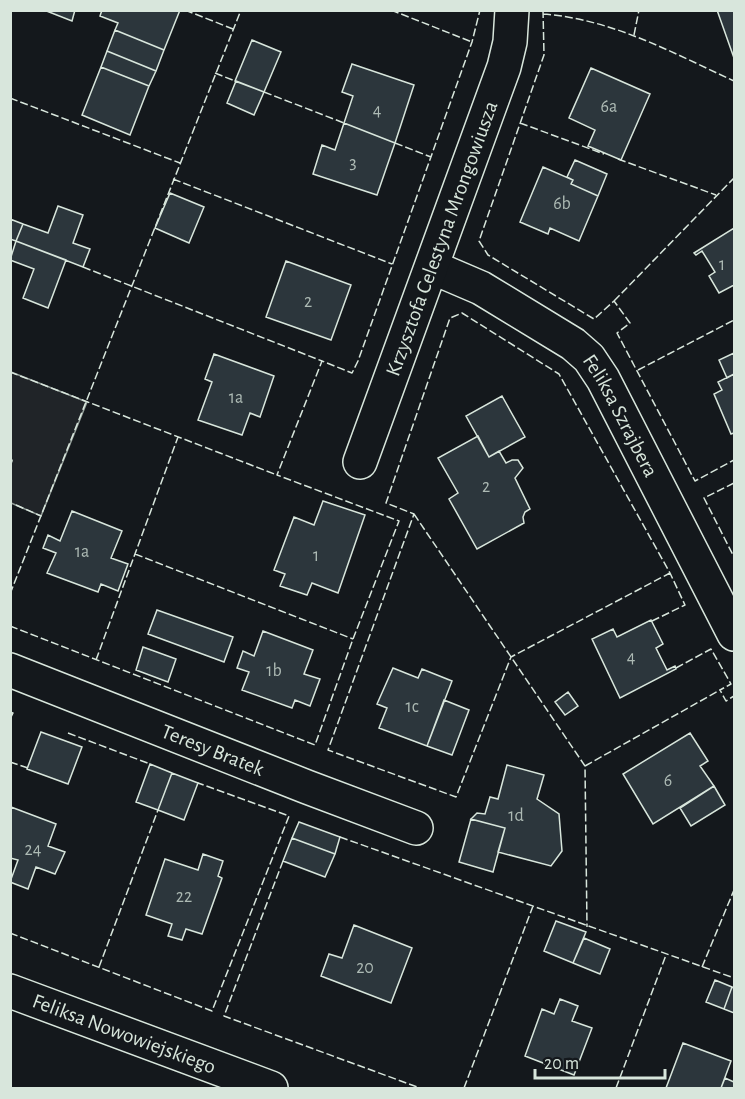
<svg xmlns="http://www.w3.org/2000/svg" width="745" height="1099" viewBox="0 0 745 1099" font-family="'Alegreya Sans',sans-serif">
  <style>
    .green { fill: #202428; stroke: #939e99; stroke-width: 1.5 }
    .building { fill: #2c363c; stroke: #d8e6dc; stroke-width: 1.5 }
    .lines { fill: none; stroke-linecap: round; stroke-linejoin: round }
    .street-casing { stroke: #d8e6dc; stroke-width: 36 }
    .secondary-casing { stroke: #d8e6dc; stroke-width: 36 }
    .street { stroke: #14181c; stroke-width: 33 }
    .secondary { stroke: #14181c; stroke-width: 33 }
    .fence { stroke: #d8e6dc; stroke-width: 1.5; stroke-dasharray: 8 3; stroke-linecap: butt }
    .labels { text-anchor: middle; stroke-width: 4.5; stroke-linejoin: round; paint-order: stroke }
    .number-label { font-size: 18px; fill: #adbab4 }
    .street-label { font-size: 21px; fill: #d8e6dc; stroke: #14181c }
  </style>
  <rect width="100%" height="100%" fill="#14181c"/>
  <!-- green -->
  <path class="green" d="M11,372L87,402L41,516L11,503L10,467L12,461L10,460Z"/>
  <!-- building -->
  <path class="building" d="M44,10H75L72,21Z
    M102,10H180L164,50L115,30L118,23L100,16Z
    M717,10H734V58Z
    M115,30L164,50L156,71L107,51Z
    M252,40L281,52L264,92L235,81Z
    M107,51L156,71L149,86L101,67Z
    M352,64L414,85L395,143L344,123L353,96L342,92Z
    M101,67L149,86L130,135L82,115Z
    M591,68L650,94L621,160L588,146L595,130L569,118Z
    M236,81L264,92L254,115L227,103Z
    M344,123L395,143L377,195L313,174L322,145L335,150Z
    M575,160L607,174L598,196L571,184L573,180L567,177Z
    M543,167L573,180L571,184L598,196L579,241L550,228L548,234L520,222Z
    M170,193L204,207L189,243L155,228Z
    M58,206L83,215L73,243L90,249L83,267L16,241L23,224L48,233Z
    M10,219L23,224L16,241L10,239Z
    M734,228V286V285L719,293L709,276L715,272L702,251L696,255L694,253Z
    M16,241L66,260L48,308L23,298L34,269L10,260Z
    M286,261L351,285L331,340L266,317Z
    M734,353V374L727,378L719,360Z
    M214,354L274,376L260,417L250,413L242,435L198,420L212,382L205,379Z
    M734,374V433L731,434L714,394L722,390L718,382Z
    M502,396L525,437L489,457L466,416Z
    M478,436L489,457L499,451L506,463L512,460H518L523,468L515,478L530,509L525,512L523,517L524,523L477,549L449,499L458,493L438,458Z
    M323,501L365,515L338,593L312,583L307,595L280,586L285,574L274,570L294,517L314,525Z
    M72,511L122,531L111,558L128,564L118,591L101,584L98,592L47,573L56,553L43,548L48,535L60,541Z
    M157,610L233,637L224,662L148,634Z
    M651,620L663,644L656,648L667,670L675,666L676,669L620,698L592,639L613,629L617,637Z
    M263,631L313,650L304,674L320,679L310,706L295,700L292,708L242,690L249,672L237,668L243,651L254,656Z
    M143,647L176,659L168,682L136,670Z
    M393,668L418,678L422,669L452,681L427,746L379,728L387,708L377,704Z
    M568,692L578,706L565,715L555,702Z
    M444,700L469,710L452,755L427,746Z
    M41,732L82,747L68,784L27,769Z
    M690,733L708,761L700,766L714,786L653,824L623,774Z
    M150,764L172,773L158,810L136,802Z
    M507,765L544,775L537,799L559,814L562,851L551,866L498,852L505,828L471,819L477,813L485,814L490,797L498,799Z
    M172,773L198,783L184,820L158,810Z
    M714,786L725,805L691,826L680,808Z
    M11,807L56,824L48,846L65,852L55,874L36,867L28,889L10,882L18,860L10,858Z
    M471,819L505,828L493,872L459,862Z
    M299,822L340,837L335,854L292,838Z
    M292,838L335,854L325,877L283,861Z
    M203,854L223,861L218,876L222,878L202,934L186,929L182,940L168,936L172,924L146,915L165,859L198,870Z
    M556,921L586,932L573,963L544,951Z
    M354,925L412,948L391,1003L321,976L329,954L342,958Z
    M584,938L610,949L600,974L573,963Z
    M715,980L732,987L724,1009L706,1002Z
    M732,987L734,988V1013L724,1009Z
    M560,999L578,1006L572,1021L592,1028L574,1075L525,1056L542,1009L554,1014Z
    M683,1043L731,1061L721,1088H666Z
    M725,1078L734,1082V1088H721Z"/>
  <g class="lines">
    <defs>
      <g id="street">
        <path id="s1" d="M432,267L481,288L573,344L589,358L603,379L734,634"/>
        <path id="s2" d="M360,462L504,67L510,42L512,10"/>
        <path id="s3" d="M10,670L307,787L416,828"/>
      </g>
      <g id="secondary">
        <path id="s4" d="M10,991L271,1088"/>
      </g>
    </defs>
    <!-- street casing -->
    <use href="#street" class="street-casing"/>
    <!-- secondary casing -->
    <use href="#secondary" class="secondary-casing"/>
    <!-- street -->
    <use href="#street" class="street"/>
    <!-- secondary -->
    <use href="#secondary" class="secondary"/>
    <!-- fence -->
    <path class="fence" d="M185,10L233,29
      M391,10L472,42
      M543,10L544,55L479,241L488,255L594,319L614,301L630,323L617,333L695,481L734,460
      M543,14C612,19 673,53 734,81
      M634,35L639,10
      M215,73L235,81
      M264,92L344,123
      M10,98L180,163
      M520,123L604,154
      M395,143L431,157
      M618,159L716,195
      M173,179L392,264
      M83,267L322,361
      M614,301L734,178
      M638,370L734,320
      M10,372L277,475
      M10,460H12L10,467
      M734,483L704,498L734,557
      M16,505L41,516
      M414,514L585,766L587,927
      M135,554L353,639
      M10,594L241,10
      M652,621L685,605L670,573L559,374L462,313L450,318L386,503L414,514L328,750L456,797L511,657L670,573
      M10,626L315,745L353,639L399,521L277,475L322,361L352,373L358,361L472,42L480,10
      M96,660L178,437
      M676,668L711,649L731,684L720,690L726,701L734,696
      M10,712L13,713L10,719
      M68,733L150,764
      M10,762L28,768
      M585,766L720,690
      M340,837L734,978
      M283,861L224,1016L420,1088
      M10,933L212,1011L289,816L198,783
      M99,967L158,810
      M702,967L734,890
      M464,1088L533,906
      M616,1088L666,955"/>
  </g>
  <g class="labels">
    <!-- number labels -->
    <g class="number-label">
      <text x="609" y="112">6a</text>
      <text x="377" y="116">4</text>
      <text x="353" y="168">3</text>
      <text x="562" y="209">6b</text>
      <text x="722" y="270">1</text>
      <text x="308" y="307">2</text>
      <text x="236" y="403">1a</text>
      <text x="486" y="492">2</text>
      <text x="82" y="557">1a</text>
      <text x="316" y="561">1</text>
      <text x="631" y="663">4</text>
      <text x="274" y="676">1b</text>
      <text x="412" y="712">1c</text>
      <text x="668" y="786">6</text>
      <text x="516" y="821">1d</text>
      <text x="33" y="855">24</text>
      <text x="184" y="902">22</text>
      <text x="365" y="973">20</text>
    </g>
    <!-- street labels -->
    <g class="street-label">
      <text dy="7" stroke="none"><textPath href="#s2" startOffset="238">Krzysztofa Celestyna Mrongowiusza</textPath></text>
      <text dy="7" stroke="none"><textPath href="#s1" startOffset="248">Feliksa Szrajbera</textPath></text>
      <text dy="7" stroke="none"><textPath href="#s3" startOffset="218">Teresy Bratek</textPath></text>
      <text dy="7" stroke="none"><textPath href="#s4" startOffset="122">Feliksa Nowowiejskiego</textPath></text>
    </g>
  </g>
  <!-- border -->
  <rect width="745" height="1099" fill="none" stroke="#d8e6dc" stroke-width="24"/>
  <!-- scale -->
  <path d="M535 1069v9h130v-9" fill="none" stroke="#d8e6dc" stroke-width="3"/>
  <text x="544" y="1069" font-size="18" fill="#d8e6dc" stroke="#14181c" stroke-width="4.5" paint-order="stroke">20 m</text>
</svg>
